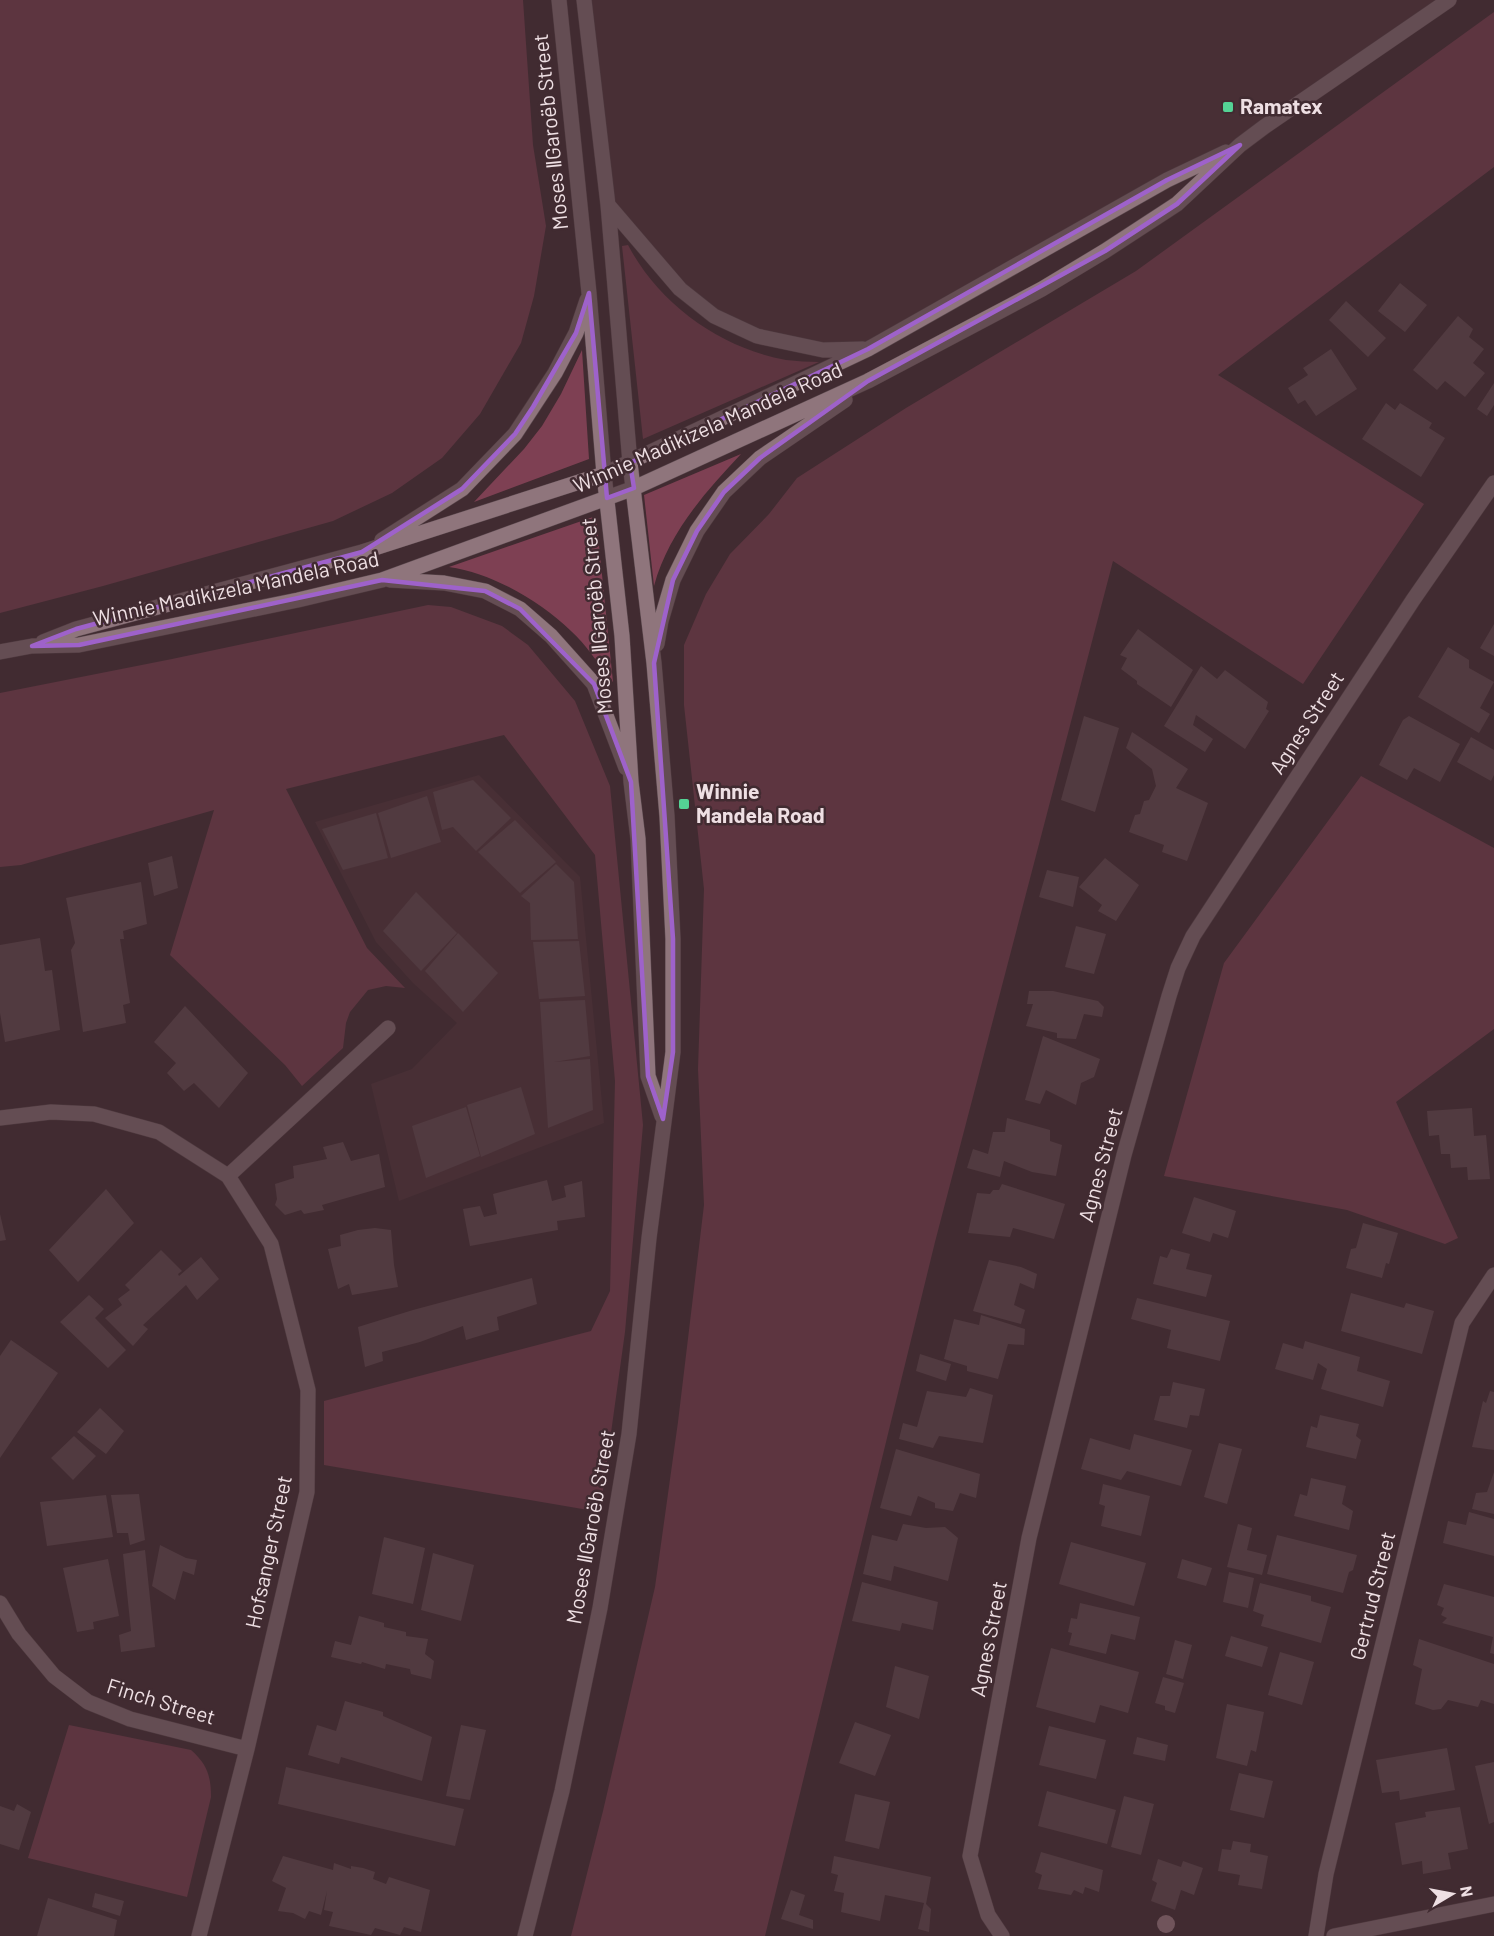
<svg xmlns="http://www.w3.org/2000/svg" width="1494" height="1936" viewBox="0 0 1494 1936" font-family="Barlow,sans-serif">
  <style>
    .built { fill: #50343b }
    .green { fill: #7e4053 }
    .building { fill: #644c52 }
    .lines { fill: none; stroke-linecap: round; stroke-linejoin: round }
    .service-casing { stroke: #5b494e; stroke-width: 16 }
    .minor-casing { stroke: #5b494e; stroke-width: 16 }
    .secondary-casing { stroke: #5b494e; stroke-width: 16 }
    .service { stroke: #8f757c; stroke-width: 15 }
    .minor { stroke: #8f757c; stroke-width: 15 }
    .secondary { stroke: #8f757c; stroke-width: 15 }
    .tree { fill: #a8868f }
    .marked { fill: none; stroke: #9e62ca; stroke-width: 4.5; stroke-linejoin: round }
    .poi-dot { fill: #54d395; stroke: #412b31; stroke-width: 2 }
    .labels { text-anchor: middle; stroke-width: 5; stroke-linejoin: round; paint-order: stroke }
    .poi-label { font-size: 21px; font-weight: bold; fill: #eedfe3; stroke: #412b31; text-anchor: start }
    .street-label { font-size: 21px; fill: #eedfe3; stroke: #412b31 }
  </style>
  <rect width="100%" height="100%" fill="#412b31"/>
  <!-- built -->
  <path class="built" d="M584,0H1449L1264,127L868,349L823,350L714,316L608,205Z
    M479,775L580,877L604,1123L399,1201L371,1084L412,1069L457,1023L413,983L376,942L315,822Z"/>
  <!-- green -->
  <path class="green" d="M0,0H523L533,145L546,226L534,296L521,343L480,414L442,458L392,493L333,521L103,586L0,613Z
    M1494,12V167L1218,375L1424,504L1303,684L1113,561L935,1242L765,1936H571L603,1811L655,1587L678,1422L704,1205L698,1069L704,889L684,705V645L706,594L730,554L769,514L797,478L906,408L1136,271Z
    M628,245C659,304 720,348 786,360C797,361 808,362 819,362L643,439L622,246Z
    M582,350L589,459L474,502L524,449L542,426L561,394Z
    M741,454C705,492 668,534 654,586L644,495Z
    M596,516L613,682L608,678C597,661 586,645 571,631C540,601 492,573 449,567Z
    M428,605L451,607L502,626L528,645L575,701L610,786L643,1125L625,1332L600,1512L324,1465V1401L591,1331L610,1291L615,1081L595,855L504,735L286,789L367,948L405,988L386,986L368,990L350,1012L346,1023L343,1048L302,1086L285,1065L170,955L214,810L21,865L0,867V693L172,659Z
    M1361,776L1494,848V1029L1396,1102L1458,1238L1445,1244L1347,1210L1164,1176L1224,963Z
    M69,1725L191,1750C207,1764 211,1776 211,1797L187,1897L28,1858Z"/>
  <!-- building -->
  <path class="building" d="M1400,283L1427,305L1405,332L1378,311Z
    M1346,301L1386,338L1368,357L1329,320Z
    M1458,316L1473,329L1469,337L1484,349L1473,363L1485,373L1465,397L1445,381L1437,390L1413,370Z
    M1331,349L1357,389L1316,416L1305,400L1298,404L1288,388L1308,375L1303,368Z
    M1494,383V405L1487,416L1477,409Z
    M1386,403L1395,410L1400,403L1432,423L1429,428L1445,438L1421,477L1362,439Z
    M1494,624V656L1480,648Z
    M1138,629L1193,670L1171,707L1137,684V681L1121,669L1127,658L1120,655Z
    M1448,647L1469,660V668L1494,682L1480,708L1490,714L1479,733L1418,697Z
    M1201,666L1217,679L1225,670L1268,702L1266,709L1269,711L1245,749L1196,715L1193,725L1213,739L1205,752L1164,726Z
    M1084,716L1119,728L1095,812L1061,800Z
    M1409,716L1460,744L1440,782L1414,768L1407,780L1379,765L1403,720Z
    M1132,732L1188,769L1176,788L1208,803L1187,861L1162,852L1164,845L1129,832L1135,815L1140,814L1144,801L1149,800L1156,786L1152,769L1126,748Z
    M1471,737L1494,750V775L1491,781L1457,762Z
    M473,780L511,818L476,851L453,827L442,830L433,792Z
    M427,796L441,842L391,858L378,813Z
    M376,813L388,858L343,870L322,829Z
    M515,820L556,862L520,893L478,852Z
    M172,856L178,888L154,896L148,863Z
    M1105,858L1139,885L1116,921L1098,911L1102,905L1079,887Z
    M556,864L574,882L578,939L531,940L530,903L521,896Z
    M1047,870L1079,877L1073,907L1039,897Z
    M141,882L147,924L123,931L124,939H120L130,1003L123,1005L126,1023L83,1032L71,950L75,943L66,898Z
    M416,892L457,933L421,971L383,931Z
    M1076,926L1106,934L1094,974L1065,967Z
    M458,933L498,973L463,1012L425,971Z
    M40,938L45,971L52,970L60,1030L5,1042L0,1013V945Z
    M579,941L585,996L539,999L533,942Z
    M1029,991H1053L1098,1001L1104,1007L1102,1017L1084,1014L1076,1039L1057,1038V1033L1026,1026L1033,1004H1027Z
    M585,1000L590,1056L554,1062L590,1059L593,1110L548,1128L540,1002Z
    M185,1006L248,1073L219,1108L194,1083L184,1091L167,1073L176,1063L154,1042Z
    M1043,1036L1100,1059L1094,1077L1081,1083L1076,1105L1046,1090L1040,1104L1025,1100Z
    M521,1087L535,1134L481,1157L467,1105Z
    M466,1107L480,1156L426,1178L412,1126Z
    M1472,1108L1474,1136L1486,1135L1490,1179L1468,1180L1467,1167L1451,1168L1450,1154H1441L1439,1135L1429,1136L1427,1111Z
    M1007,1118L1050,1130V1141L1062,1145L1056,1176L1032,1172L1004,1161L1000,1177L967,1168L973,1149L988,1154L993,1132H1005Z
    M343,1142L351,1161L379,1154L385,1187L322,1205L324,1210L304,1214L301,1210L285,1215L275,1205L277,1199L275,1184L294,1178L293,1166L327,1159L323,1147Z
    M547,1180L552,1201L566,1197L564,1186L582,1181L585,1217L557,1221L558,1230L470,1246L463,1209L480,1206L484,1217L497,1214L493,1194Z
    M1002,1184L1065,1204L1054,1239L1013,1228L1010,1237L968,1233L977,1193L990,1194L993,1190H999Z
    M106,1189L134,1223L78,1282L49,1250Z
    M1194,1197L1236,1211L1228,1238L1213,1233L1210,1242L1182,1233Z
    M0,1214L6,1240L0,1241Z
    M1363,1223L1398,1233L1389,1264L1386,1263L1382,1278L1346,1268L1351,1249L1356,1248Z
    M375,1228L391,1230L394,1265L398,1287L352,1295L349,1284L338,1289L328,1249L341,1246L340,1235L358,1230Z
    M1171,1249L1190,1254L1186,1269L1212,1275L1206,1297L1153,1284L1160,1256L1167,1258Z
    M161,1250L182,1271L178,1274L179,1276L201,1257L219,1279L197,1300L186,1285L143,1325L148,1329L133,1346L105,1318L122,1305L118,1299L130,1290L125,1285Z
    M989,1260L1021,1267L1037,1274L1034,1289L1020,1283L1014,1305L1025,1310L1021,1324L973,1311Z
    M532,1278L537,1304L497,1317L499,1330L466,1340L463,1326L420,1342L382,1352L383,1361L365,1367L358,1327L413,1310Z
    M1351,1293L1404,1308L1406,1303L1434,1311L1422,1354L1341,1331Z
    M89,1295L104,1309L95,1318L126,1350L108,1368L60,1322Z
    M1137,1298L1230,1321L1220,1361L1167,1348L1171,1330L1131,1319Z
    M981,1315L1025,1329L1024,1345L1008,1344L998,1379L967,1371V1366L944,1359L954,1319L979,1325Z
    M11,1340L58,1373L0,1458V1356Z
    M1305,1341L1360,1357L1357,1371L1390,1381L1383,1407L1321,1389L1327,1369L1318,1363L1313,1380L1275,1369L1283,1343L1303,1349Z
    M920,1354L951,1364L946,1381L916,1371Z
    M1173,1382L1205,1389L1199,1416L1190,1415L1187,1428L1154,1420L1160,1396H1170Z
    M970,1388L993,1395L983,1443L939,1436L933,1448L899,1439L903,1423L917,1427L927,1391L966,1397Z
    M1490,1391L1494,1392V1450L1472,1447L1483,1401L1486,1403Z
    M100,1408L124,1431L106,1454L77,1432Z
    M1320,1415L1359,1424L1356,1436L1361,1440L1356,1459L1306,1447L1311,1426L1317,1428Z
    M1134,1434L1192,1450L1181,1486L1127,1471L1121,1480L1081,1469L1090,1438L1130,1450Z
    M74,1436L96,1456L73,1480L51,1458Z
    M1219,1443L1242,1449L1227,1504L1204,1497Z
    M896,1449L980,1474L976,1498L960,1493L953,1511L935,1508V1503L918,1496L911,1516L880,1508Z
    M1494,1472V1514L1472,1509L1476,1493L1487,1492Z
    M1311,1478L1346,1486L1342,1504L1353,1511L1349,1530L1294,1516L1300,1494L1307,1496Z
    M1103,1484L1150,1496L1141,1536L1101,1526L1105,1506L1099,1504Z
    M139,1494L145,1540L130,1545L128,1533H117L111,1495Z
    M106,1495L113,1537L47,1546L40,1502Z
    M1469,1512L1494,1519V1556L1443,1543L1448,1521L1466,1525Z
    M903,1524L926,1528L945,1527L958,1538L948,1581L894,1566L891,1581L863,1574L872,1535L897,1541Z
    M1238,1524L1252,1528L1247,1550L1267,1555L1262,1575L1227,1567Z
    M1277,1535L1357,1555L1353,1570L1349,1572L1343,1593L1267,1574Z
    M384,1537L425,1548L413,1604L372,1594Z
    M1071,1542L1146,1563L1134,1606L1059,1584Z
    M160,1545L186,1558L197,1560L194,1575L183,1571L175,1600L152,1586Z
    M145,1550L155,1647L121,1652L119,1635L131,1631L123,1554Z
    M433,1553L474,1565L461,1621L421,1610Z
    M108,1559L119,1616L93,1622L94,1629L77,1632L63,1568Z
    M1182,1559L1212,1568L1206,1586L1177,1578Z
    M1229,1572L1254,1578L1248,1608L1223,1602Z
    M862,1582L938,1602L933,1630L902,1623L900,1631L852,1621Z
    M1260,1583L1311,1596V1601L1331,1607L1321,1643L1261,1626L1264,1615L1253,1611Z
    M1444,1584L1494,1597V1654L1490,1653L1493,1637L1442,1623L1447,1618L1441,1615L1444,1608L1437,1605Z
    M1080,1603L1140,1617L1135,1640L1111,1634L1106,1654L1069,1645L1072,1633L1068,1632L1071,1618L1077,1619Z
    M359,1616L384,1623V1627L406,1632V1636L428,1639L425,1654L434,1661L431,1679L411,1674L410,1669L386,1664L385,1669L362,1662L361,1664L331,1657L335,1641L351,1645Z
    M1231,1636L1268,1647L1262,1667L1225,1656Z
    M1419,1639L1494,1664V1704L1481,1700L1478,1707L1448,1700L1441,1709L1433,1710L1415,1704L1422,1669L1413,1665Z
    M1175,1640L1192,1645L1183,1679L1166,1674Z
    M1051,1648L1139,1672L1128,1713L1100,1705L1095,1723L1036,1707Z
    M1280,1652L1314,1662L1302,1705L1268,1695Z
    M895,1666L929,1676L919,1719L886,1707Z
    M1163,1677L1184,1683L1175,1713L1165,1710V1706L1155,1703Z
    M345,1701L383,1712V1716L432,1737L422,1781L341,1757L339,1764L308,1755L317,1725L336,1731Z
    M1227,1704L1264,1712L1256,1752L1251,1750L1247,1766L1216,1758Z
    M855,1722L891,1735L875,1776L839,1763Z
    M461,1725L486,1730L470,1800L446,1796Z
    M1049,1726L1106,1740L1096,1779L1039,1765Z
    M1137,1737L1168,1745L1165,1761L1133,1754Z
    M1447,1748L1455,1790L1400,1800L1399,1791L1382,1793L1376,1760Z
    M1494,1762V1822L1489,1824L1475,1766Z
    M286,1767L464,1809L455,1846L278,1804Z
    M1239,1773L1273,1781L1264,1818L1230,1810Z
    M1047,1791L1116,1810L1107,1844L1038,1826Z
    M855,1794L890,1802L879,1849L845,1841Z
    M1124,1796L1154,1804L1141,1855L1111,1847Z
    M17,1804L31,1812L19,1850L0,1844V1806L14,1811Z
    M1460,1807L1468,1849L1448,1853L1451,1869L1423,1874L1422,1861L1402,1865L1395,1823L1426,1817L1425,1812Z
    M1233,1841L1251,1844L1250,1852L1268,1856L1262,1889L1238,1885L1240,1875L1218,1871L1222,1849L1231,1850Z
    M1041,1852L1103,1870L1099,1892L1085,1887L1083,1894L1074,1890L1071,1895L1038,1889L1042,1875L1035,1872Z
    M283,1856L333,1870L334,1863L351,1869V1866L363,1868L375,1872L373,1879L386,1884L389,1877L430,1890L421,1932L404,1927L400,1935L375,1928L371,1935L329,1926L333,1912L324,1910L327,1891L321,1915L309,1911L305,1919L293,1913L278,1911L286,1888L272,1881Z
    M834,1856L931,1877L926,1904L931,1909L929,1932L918,1929L924,1903L885,1895L880,1921L841,1912L844,1893L834,1891L838,1875L831,1873Z
    M1158,1859L1181,1867L1183,1861L1203,1868L1194,1895L1181,1890L1175,1910L1151,1901L1157,1883L1152,1880Z
    M791,1890L805,1895L799,1915L813,1920V1929L781,1919Z
    M95,1893L124,1901L120,1916L92,1907Z
    M48,1898L117,1920L114,1936H37Z"/>
  <g class="lines">
    <defs>
      <path id="service" d="M228,1176L388,1028"/>
      <path id="minor" d="M0,1118L51,1112L94,1114L159,1132L228,1176L271,1244L308,1390L307,1492L247,1749L199,1936
        M0,1603L19,1634L54,1676L88,1702L130,1719L247,1749
        M1002,1936L988,1915L970,1856L1029,1538L1124,1155L1169,996L1178,968L1193,936L1413,600L1494,483
        M1316,1936L1326,1874L1462,1323L1494,1275
        M1334,1936L1494,1904"/>
      <path id="secondary" d="M559,0L589,293L604,474L622,636L631,782L638,839L648,1076L662,1116
        M608,205L680,289L714,316L757,336L823,350L863,349
        M382,540L462,489L515,434L555,373L576,333L587,300
        M390,580L444,583L485,591L520,609L551,636L594,684L626,768
        M43,642L76,629L362,552L604,474L868,349L1167,180L1226,152
        M657,644L661,621L673,580L697,531L724,492L760,458L845,400
        M0,652L32,646L79,645L298,600L382,580L634,488L868,381L1042,289L1105,251L1177,204L1240,145L1264,127L1449,0
        M525,1936L562,1791L600,1608L629,1434L649,1238L673,1052V939L667,816L654,663L630,463L608,205L584,0"/>
    </defs>
    <!-- service casing -->
    <use href="#service" class="service-casing"/>
    <!-- minor casing -->
    <use href="#minor" class="minor-casing"/>
    <!-- secondary casing -->
    <use href="#secondary" class="secondary-casing"/>
    <!-- service -->
    <use href="#service" class="service"/>
    <!-- minor -->
    <use href="#minor" class="minor"/>
    <!-- secondary -->
    <use href="#secondary" class="secondary"/>
  </g>
  <!-- trees -->
  <circle class="tree" cx="1166" cy="1924" r="9"/>
  <!-- marked area -->
  <path d="M0 0H1494V1936H0ZM1240,145L1177,204L1105,251L868,381L760,458L724,492L697,531L673,580L654,663L673,939V1052L663,1119L648,1076L631,782L594,684L520,609L485,591L382,580L79,645L32,646L76,629L362,552L462,489L515,434L533,407L576,333L589,293L607,498L634,488L630,463L868,349L1167,180Z" fill="#412b31" fill-opacity=".55" fill-rule="evenodd"/>
  <path class="marked" d="M1240,145L1177,204L1105,251L868,381L760,458L724,492L697,531L673,580L654,663L673,939V1052L663,1119L648,1076L631,782L594,684L520,609L485,591L382,580L79,645L32,646L76,629L362,552L462,489L515,434L533,407L576,333L589,293L607,498L634,488L630,463L868,349L1167,180Z"/>
  <!-- markers -->
  <g class="poi-dot">
    <rect x="1222" y="101" width="12" height="12" rx="3"/>
    <rect x="678" y="798" width="12" height="12" rx="3"/>
  </g>
  <g class="labels">
    <!-- poi labels -->
    <g class="poi-label">
      <text x="1240" y="114">Ramatex</text>
      <text x="696" y="799">Winnie<tspan x="696" dy="24">Mandela Road</tspan></text>
    </g>
    <!-- street labels -->
    <g class="street-label">
      <text transform="translate(551 132) rotate(-96)" y="7">Moses ǁGaroëb Street</text>
      <text transform="translate(708 428) rotate(-24)" y="7">Winnie Madikizela Mandela Road</text>
      <text transform="translate(236 589) rotate(-12)" y="7">Winnie Madikizela Mandela Road</text>
      <text transform="translate(597 616) rotate(-95)" y="7">Moses ǁGaroëb Street</text>
      <text transform="translate(1307 723) rotate(-57)" y="7">Agnes Street</text>
      <text transform="translate(1101 1165) rotate(-75)" y="7">Agnes Street</text>
      <text transform="translate(591 1527) rotate(-80)" y="7">Moses ǁGaroëb Street</text>
      <text transform="translate(269 1552) rotate(-78)" y="7">Hofsanger Street</text>
      <text transform="translate(1373 1596) rotate(-76)" y="7">Gertrud Street</text>
      <text transform="translate(989 1639) rotate(-79)" y="7">Agnes Street</text>
      <text transform="translate(161 1702) rotate(17)" y="7">Finch Street</text>
    </g>
  </g>
  <!-- north arrow -->
  <g transform="translate(1452 1894) rotate(80)" stroke="#412b31" stroke-width="4.5" paint-order="stroke">
  <path d="M0-4.5L10 22L0 15L-10 22Z" fill="#eedfe3"/>
  <text y="-9" font-size="16" font-weight="bold" text-anchor="middle" fill="#eedfe3">N</text>
  </g>
</svg>
